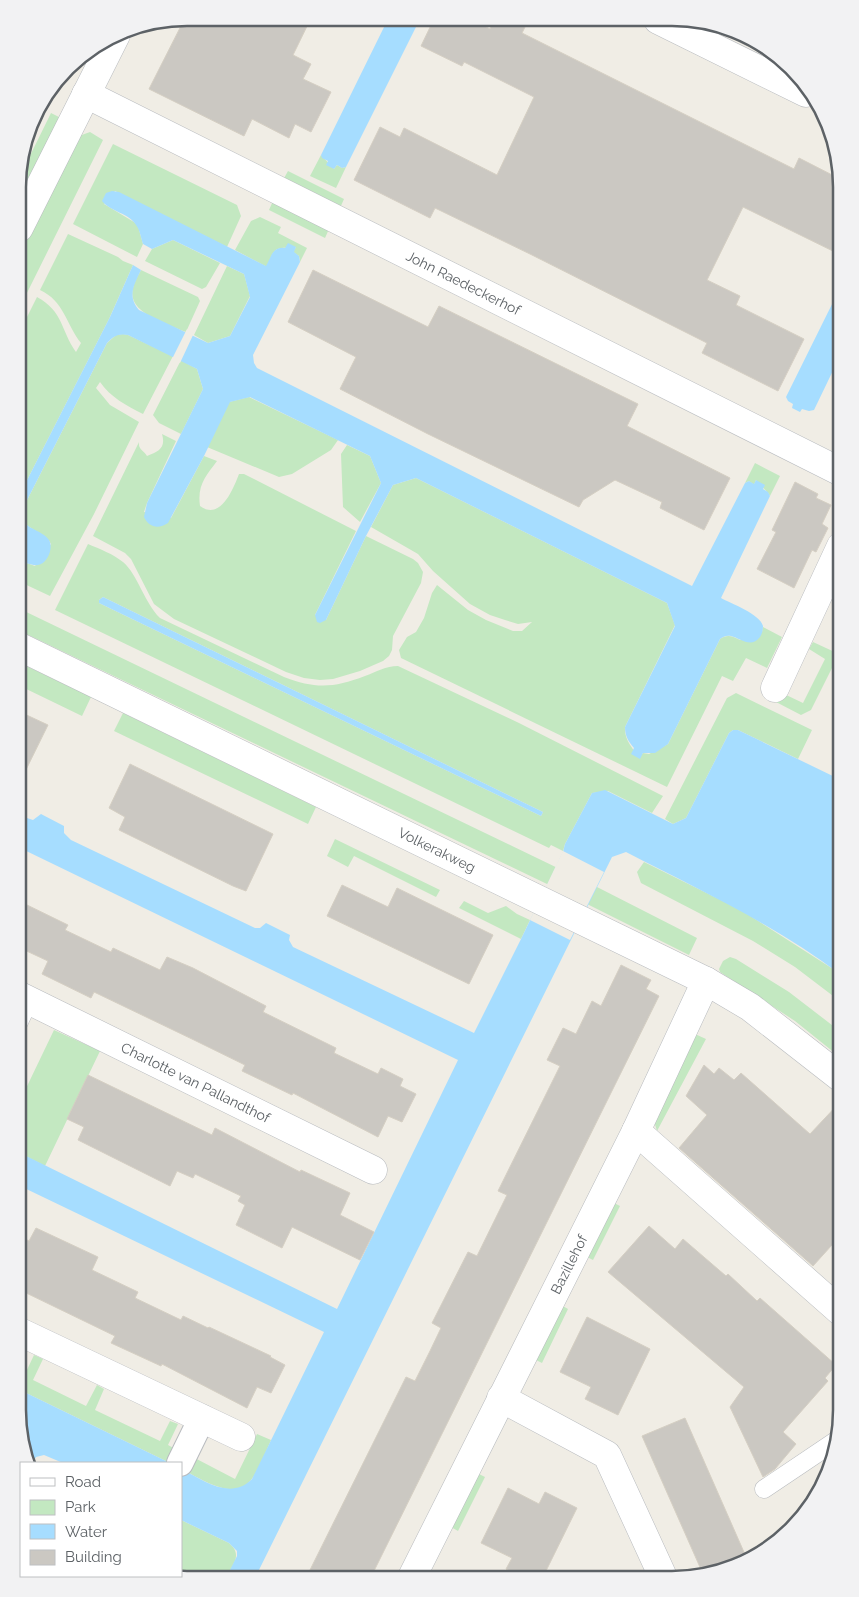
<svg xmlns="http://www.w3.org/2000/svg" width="859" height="1597" viewBox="0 0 859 1597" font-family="Raleway,sans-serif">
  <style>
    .green { fill: #c3e8c1; fill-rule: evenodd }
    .water { fill: #a6ddff }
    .pier { fill: #f0ede5 }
    .building { fill: #cbc8c2; stroke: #d5cfc3 }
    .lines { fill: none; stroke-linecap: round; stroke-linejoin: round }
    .service-casing { stroke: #b8bbbf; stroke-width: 19 }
    .pedestrian-casing { stroke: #b8bbbf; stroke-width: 28 }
    .minor-casing { stroke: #b8bbbf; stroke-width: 29 }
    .tertiary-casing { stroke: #b8bbbf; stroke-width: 29 }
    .service { stroke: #fff; stroke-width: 18 }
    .pedestrian { stroke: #fff; stroke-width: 26 }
    .minor { stroke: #fff; stroke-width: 28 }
    .tertiary { stroke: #fff; stroke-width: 28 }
    .labels { text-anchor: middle; stroke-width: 4; stroke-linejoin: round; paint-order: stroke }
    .street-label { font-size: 14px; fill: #5d6266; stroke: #fff }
    .rim { fill: none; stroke: #5d6266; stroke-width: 2.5 }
  </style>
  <rect width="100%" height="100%" fill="#f0ede5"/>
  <!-- green -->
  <path class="green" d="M51,113L61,118L19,202V178Z
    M90,132L103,140L19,309V255L79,136Z
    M113,144L237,205L241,216L227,247L115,191L104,204L134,222L138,226L143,244L137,257L73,224Z
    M321,155L334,169L337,165L342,168L346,167L336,188L310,176Z
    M288,171L344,199L340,208L283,180Z
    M273,201L329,229L325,238L269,210Z
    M260,217L281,227L278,233L307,248L300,262L299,256L293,252L296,247C274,249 276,245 267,267L235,250L251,221Z
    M68,234L118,257L123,261L133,265L109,319L19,496V333L37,297C64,312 60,329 76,352L81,343C66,324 64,301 40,290Z
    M173,240L220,263L206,287L202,289L145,261L152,249Z
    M227,266L244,274L250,296L230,336L208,343L194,335Z
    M141,270L198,297L200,301L186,332C168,324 126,313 133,288C134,282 138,276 141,270Z
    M123,334L128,335L173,356L143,414C127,406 110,397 100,382L96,388L110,405L139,422L94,514L50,596L18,581V560L35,566L51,544C44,529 18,530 22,510L107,343L116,335Z
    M181,360L197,369L203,389L181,434L159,423L153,415Z
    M249,397L338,440L331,450L292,474L279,477L207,447L229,402Z
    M162,434L176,441L147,503L144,512L171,518L204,456L217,461C206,476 197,485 200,506C220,521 233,490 239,474H244L356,531L315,615L326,620L366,536L413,559L418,563L423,572L421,583L393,636L392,650L389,656L383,661L360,671L333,679L320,680L304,678L286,672L174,619L154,604L131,559L125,553L93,536L139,442C138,450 144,450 147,456C159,451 166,448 162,434Z
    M347,445L370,456L381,483L360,522L343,507L341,454Z
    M755,463L780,476L770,496C767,490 761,487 756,480L754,485L749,481L745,483Z
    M416,478L667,603L675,625L625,727C624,740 633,748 639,758L643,753L649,754L668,744L720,639C728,634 731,636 740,640L762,632L763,627L782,637L767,668L746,658L733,681L722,676L667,787L401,658L399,650L407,637L416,632L424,618L432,593L437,585L468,610L486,620L513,631H522L532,622L518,624L505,620L490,615L470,604L433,571L418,554L371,527L393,485Z
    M88,544C100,549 113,554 123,562C138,575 144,602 160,618L284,677C315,689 334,688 365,676C376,672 386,666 398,666L519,723L663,796L652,813L608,791L592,793L565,844L563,851L551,845L549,848L55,610ZM103,597L543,812L541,816L99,603V600Z
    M18,608L597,887L697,938L689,955L547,884L18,630Z
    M813,642L839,654L811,710L801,715L776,702L782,693L803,703L825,659L809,649Z
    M18,662L91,697L82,716L18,685Z
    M736,693L812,730L798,759L738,730H733L729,733L686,818L673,824L665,819L727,698Z
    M123,713L316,807L308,824L114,731Z
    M335,839L440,890L436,897L354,856L348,867L327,856Z
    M644,862L741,910L833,969L841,975V1002L795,967L753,941L641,883L637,872Z
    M464,901L488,913L506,906L517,914L530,920L521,939L459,908Z
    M730,957L736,959L789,992L841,1032V1058L795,1021L720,972L719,969L723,961Z
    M54,1030L100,1051L45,1166L18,1152V1105Z
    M695,1034L706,1039L657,1131L654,1121Z
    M612,1202L620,1206L593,1260L585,1256Z
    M561,1305L568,1309L542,1363L534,1359Z
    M34,1355L43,1359L33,1380L86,1406L97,1385L104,1389L95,1410L160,1441L170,1421L178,1424L168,1445L179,1451L170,1463L18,1389Z
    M257,1434L271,1440C265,1453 260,1469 251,1480C234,1502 202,1479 183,1470L189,1455L235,1479Z
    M477,1473L485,1477L458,1531L451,1527Z
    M181,1520L229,1543C243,1555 233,1564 226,1578H165L158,1576H181Z"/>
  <!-- water -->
  <path class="water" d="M388,19H420L346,167L342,168L337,165L334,169L326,165L328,161L322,158L321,155Z
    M112,191L119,192L266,266C271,258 272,246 285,248L288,243L296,247L294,252L299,256L300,262L253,355L254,363L257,368L692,586L745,483L749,481L754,484L756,480L765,485L763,489L768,492L770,496L721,598C732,604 760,614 763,626C763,630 762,634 760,637C751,649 740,638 731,636C726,635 723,637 720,639L668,744L655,753H643L640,759L631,754L634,748C628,741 625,736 625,727L675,626L667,603L416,478L393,485L366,536L326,620L320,623L317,622L315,615L381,483L370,456L250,397L230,402L204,456L168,523C159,529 149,528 144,517L147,503L203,389L197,369L128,335C119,333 113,336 107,343L22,510C19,530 41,528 49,540C54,548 47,564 38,565C32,566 24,562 18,560L19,496L110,317L133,265L141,270C134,285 127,296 139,310L208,343L230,336L250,297L244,274L173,240L152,249L143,244C141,238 140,230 136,225C129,213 111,212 102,201L106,193Z
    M841,286V354L814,410L809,411L802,409L800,412L792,408L793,404L788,401L786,397Z
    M103,597L543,812L541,816L99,603V600Z
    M733,730H738L841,780V975C775,925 700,890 626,852L612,857L255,1578H226L237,1556V1551L229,1543L181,1520V1469C204,1480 230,1501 252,1479L324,1332L18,1185V1152L337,1309L458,1060L18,847V815L33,820L41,814L64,826V833L71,840L255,928H260L266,923L290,935L289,940L293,947L474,1033L521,939L563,852L565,844L592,793L605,790L673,824L686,818L729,733Z
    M18,1389L170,1463H63L44,1455L36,1457L33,1463H26L18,1409Z"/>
  <!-- pier -->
  <path class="pier" d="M187,329L194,333L180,363L172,359Z
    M563,851L604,872L570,940L530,920Z"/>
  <!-- building -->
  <path class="building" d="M185,18H311L293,55L311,64L303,79L331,92L311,132L295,124L289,138L252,119L244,136L149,89Z
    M434,19H470L490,29L495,19L510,20L525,27L522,33L794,169L799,158L840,179L842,188L841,255L743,207L707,280L740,296L736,305L804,339L778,391L702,353L707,343L532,255L435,208L430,218L354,180L380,127L400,137L404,128L497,175L534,97L464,62L462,66L421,46Z
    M313,270L428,327L439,306L638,404L627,426L730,478L704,530L660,508L662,502L615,480L583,500L579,507L428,434L340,389L356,357L288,322Z
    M795,482L818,494L816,498L831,505L822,524L828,528L816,552L812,550L794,588L757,569L776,532L772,530Z
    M18,711L48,725L18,786Z
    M130,764L273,834L246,891L233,886L119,830L125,817L109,808Z
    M342,885L388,907L397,888L493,935L469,984L327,916Z
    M25,904L68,925L65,930L111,952L113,948L160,970L167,957L193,968L266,1006L263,1012L336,1048L334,1053L378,1074L381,1068L403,1079L400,1086L416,1094L402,1122L388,1116L378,1137L293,1093L292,1095L242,1071L245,1065L194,1040L94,992L91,998L42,974L48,961L18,947V919Z
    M621,965L651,980L646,989L659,996L370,1579L306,1578L406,1377L415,1381L430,1351L441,1328L432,1323L468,1252L477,1256L507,1195L498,1191L560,1066L547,1060L563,1028L576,1034L592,1001L601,1006Z
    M704,1065L714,1074L719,1068L734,1080L741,1073L810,1134L841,1101V1235L813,1266L679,1148L707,1115L686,1096Z
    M88,1075L212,1135L215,1128L300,1172L301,1170L350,1193L340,1215L374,1232L360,1260L292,1227L282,1248L236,1225L245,1205L238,1201L241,1196L195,1174L193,1178L177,1171L170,1186L78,1140L84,1127L67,1119Z
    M649,1226L675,1249L683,1239L726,1276L728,1274L757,1301L760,1298L836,1365L825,1378L828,1381L783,1432L796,1444L775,1469L763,1477L730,1407L744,1387L608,1272Z
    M36,1228L98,1257L92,1270L138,1292L135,1298L181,1320L183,1316L208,1328L209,1327L271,1356L270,1357L285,1365L271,1393L257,1387L247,1408L162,1364L161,1366L111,1343L115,1336L18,1289V1235L29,1241Z
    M587,1317L650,1349L618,1415L585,1399L591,1387L560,1372Z
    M685,1418L747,1559L726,1570L703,1574L642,1436Z
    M508,1488L539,1504L545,1492L577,1508L542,1579H527L506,1569L512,1558L481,1543Z"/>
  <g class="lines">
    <defs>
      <path id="service" d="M18,1024L29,1001
        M764,1489L837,1440"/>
      <path id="pedestrian" d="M180,1463L202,1418"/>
      <g id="minor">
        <path d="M658,20L806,93"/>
        <path id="s1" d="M86,94L841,472"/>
        <path d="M19,228L116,35"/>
        <path d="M775,688L841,546"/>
        <path id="s2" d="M18,995L373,1170"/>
        <path d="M636,1131L841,1312"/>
        <path d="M18,1331L241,1437"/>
        <path d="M501,1398L607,1455L664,1579"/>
        <path id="s3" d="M411,1579L636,1131L706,981"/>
      </g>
      <g id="tertiary">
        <path id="s4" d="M18,646L706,981L750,1007L841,1078"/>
      </g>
    </defs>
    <!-- service casing -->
    <use href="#service" class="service-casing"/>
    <!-- pedestrian casing -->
    <use href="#pedestrian" class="pedestrian-casing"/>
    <!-- minor casing -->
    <use href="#minor" class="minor-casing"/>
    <!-- tertiary casing -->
    <use href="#tertiary" class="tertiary-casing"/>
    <!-- service -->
    <use href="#service" class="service"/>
    <!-- pedestrian -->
    <use href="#pedestrian" class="pedestrian"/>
    <!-- minor -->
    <use href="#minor" class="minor"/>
    <!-- tertiary -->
    <use href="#tertiary" class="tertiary"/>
  </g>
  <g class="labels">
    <!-- street labels -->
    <g class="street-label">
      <text dy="5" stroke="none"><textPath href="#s1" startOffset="422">John Raedeckerhof</textPath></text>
      <text dy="5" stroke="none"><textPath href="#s4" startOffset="466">Volkerakweg</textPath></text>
      <text dy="5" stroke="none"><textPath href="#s2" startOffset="198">Charlotte van Pallandthof</textPath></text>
      <text dy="5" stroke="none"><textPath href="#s3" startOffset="352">Bazillehof</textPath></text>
    </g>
  </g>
  <!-- crop -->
  <path d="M0 0H859V1597H0ZM187 26H672A161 161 0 0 1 833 187V1410A161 161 0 0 1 672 1571H187A161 161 0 0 1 26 1410V187A161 161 0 0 1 187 26Z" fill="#f2f2f3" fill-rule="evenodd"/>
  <path class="rim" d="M187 26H672A161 161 0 0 1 833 187V1410A161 161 0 0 1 672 1571H187A161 161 0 0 1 26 1410V187A161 161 0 0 1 187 26Z"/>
  <!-- legend -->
  <rect x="20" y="1462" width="162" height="115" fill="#ffffff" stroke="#bec0c2"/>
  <rect x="30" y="1478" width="25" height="8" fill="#ffffff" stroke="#bec0c2"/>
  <text x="65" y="1487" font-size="15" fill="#5d6266">Road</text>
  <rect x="30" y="1500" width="25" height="15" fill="#c3e8c1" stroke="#bec0c2"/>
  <text x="65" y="1512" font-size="15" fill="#5d6266">Park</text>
  <rect x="30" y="1524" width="25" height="15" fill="#a6ddff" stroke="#bec0c2"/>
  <text x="65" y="1537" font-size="15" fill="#5d6266">Water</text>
  <rect x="30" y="1550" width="25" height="15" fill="#cbc8c2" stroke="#bec0c2"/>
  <text x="65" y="1562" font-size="15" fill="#5d6266">Building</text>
</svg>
